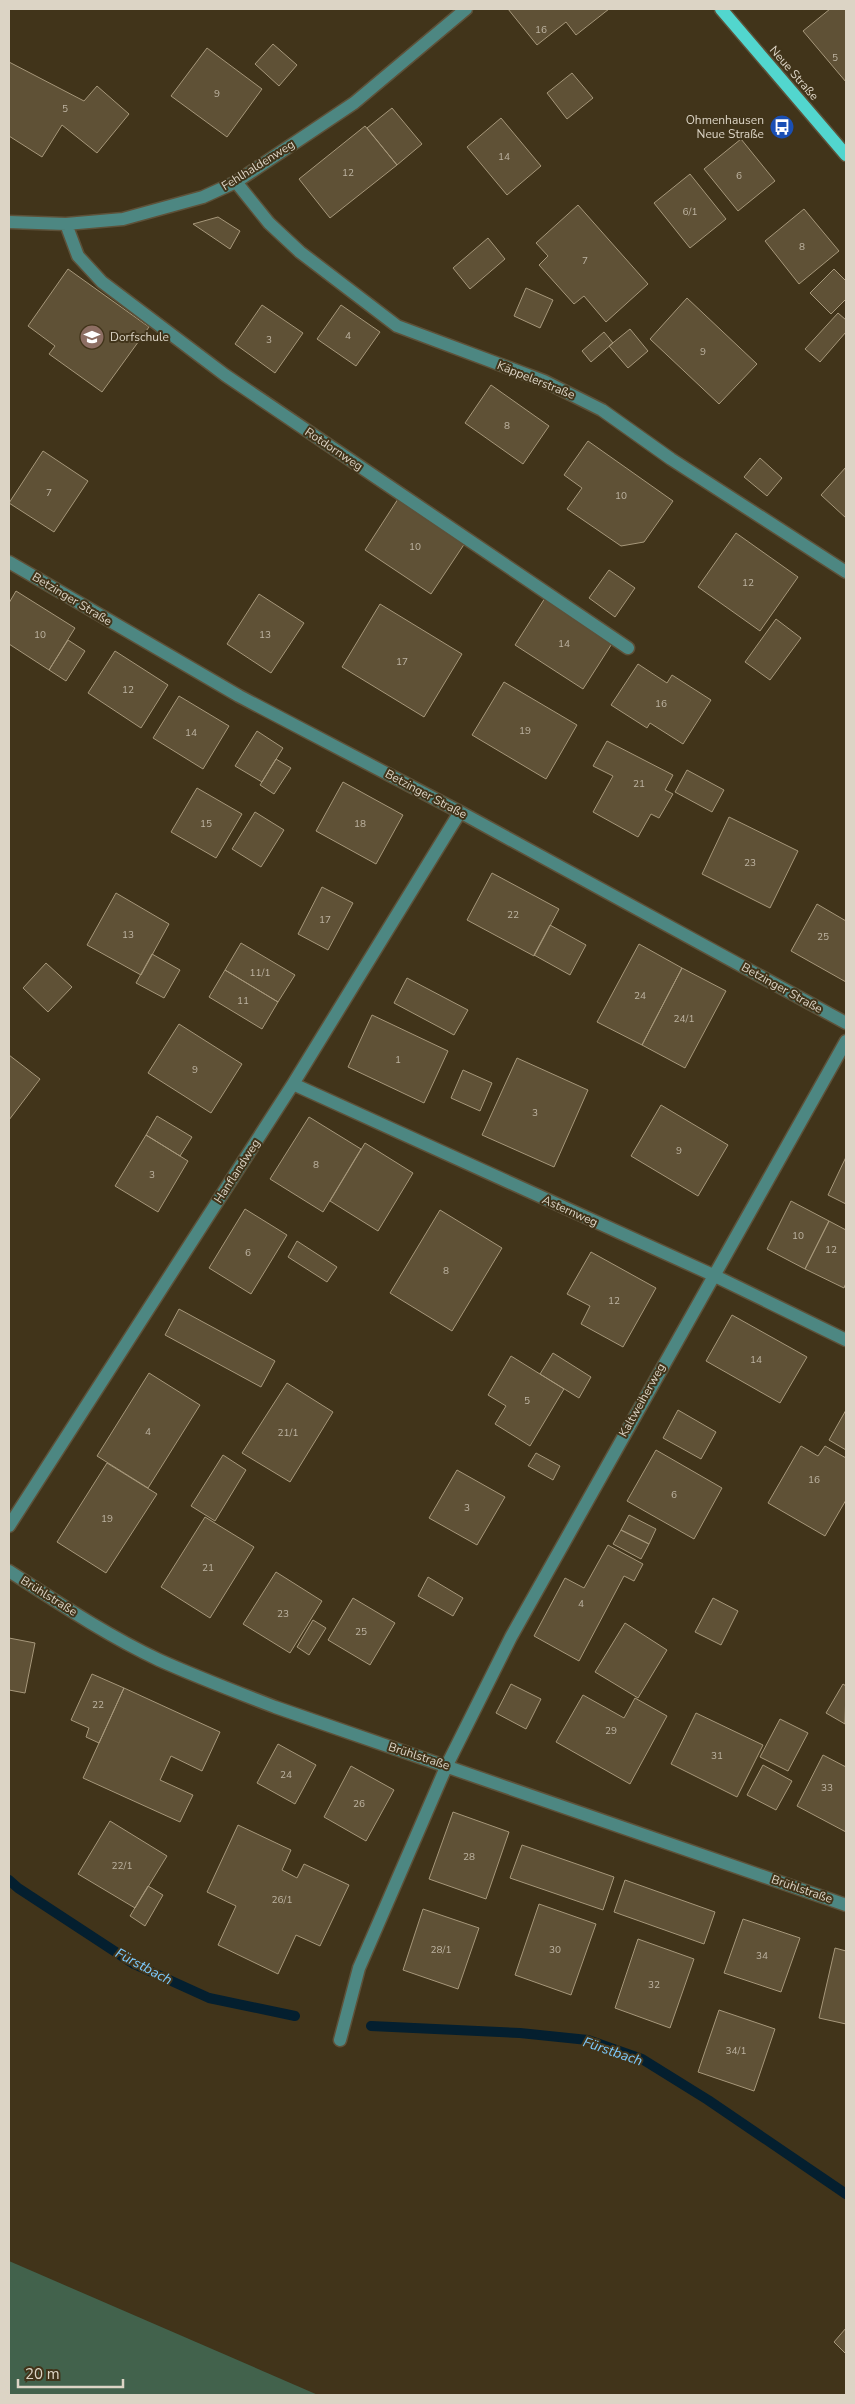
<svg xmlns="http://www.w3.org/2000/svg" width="855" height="2404" viewBox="0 0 855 2404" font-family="'Nunito Sans',sans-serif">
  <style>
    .green { fill: #42624c }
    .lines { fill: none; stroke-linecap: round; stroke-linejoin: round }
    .stream { stroke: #041f2f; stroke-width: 10 }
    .building { fill: #5f5136; stroke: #a6977a }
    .minor-casing { stroke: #5d5139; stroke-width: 15 }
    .major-casing { stroke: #5d5139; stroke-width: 15 }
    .minor { stroke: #4d8782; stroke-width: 12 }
    .major { stroke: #52d6ce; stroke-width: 12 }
    .labels { text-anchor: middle; stroke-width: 4; stroke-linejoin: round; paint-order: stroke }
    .number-label { font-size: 10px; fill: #bdb3a1 }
    .street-label { font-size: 12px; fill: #dcd4c5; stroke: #41341a }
    .poi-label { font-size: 12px; fill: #dcd4c5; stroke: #41341a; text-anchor: end }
    .water-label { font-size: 14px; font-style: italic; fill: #7cc9fc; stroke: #41341a }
  </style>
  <rect width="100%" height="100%" fill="#41341a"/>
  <!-- green -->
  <path class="green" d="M9,2261L318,2395H9Z"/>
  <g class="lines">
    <!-- stream -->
    <path class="stream" d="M9,1880L18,1888L134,1964L209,1998L295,2016
      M371,2026L520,2033L588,2040L642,2059L708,2100L846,2194"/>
  </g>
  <!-- building -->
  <path class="building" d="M508,9H609L576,35L566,22L537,45Z
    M830,9H846V82L803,31Z
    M273,44L297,65L279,86L255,64Z
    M207,48L262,89L227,137L171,96Z
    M9,62L84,101L97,86L129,114L97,153L62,125L42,157L9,136Z
    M572,73L593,98L567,119L547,93Z
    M392,108L422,144L397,165L367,128Z
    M501,118L541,166L507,195L467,147Z
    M365,126L397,165L330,218L299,179Z
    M741,139L775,181L738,211L704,169Z
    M690,174L726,219L690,248L654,203Z
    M578,205L648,284L606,322L584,296L574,304L539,265L548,256L536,243Z
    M804,209L839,251L799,284L765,241Z
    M218,217L240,231L230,249L193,224Z
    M488,238L505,259L470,289L453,268Z
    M68,269L149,327L102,392L49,354L55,346L28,326Z
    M834,269L846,281V299L831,314L810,293Z
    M526,288L553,300L540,328L514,316Z
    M687,298L757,364L719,404L650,339Z
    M262,305L303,333L275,373L235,344Z
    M341,305L380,332L356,366L317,339Z
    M838,313L846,320V332L820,362L805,349Z
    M630,329L648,351L628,368L609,346Z
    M604,332L613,343L591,362L582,351Z
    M491,385L549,426L523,464L465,423Z
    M588,441L673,501L644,542L621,546L567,509L582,488L564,475Z
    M43,451L88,481L54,532L9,503Z
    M760,458L782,478L767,496L744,477Z
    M846,467V518L821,495Z
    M398,499L465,543L431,594L365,550Z
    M736,533L798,577L760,631L698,587Z
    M609,570L635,588L615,617L589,598Z
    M16,591L75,628L49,670L9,644V603Z
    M259,594L304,623L271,673L227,644Z
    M545,598L613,642L583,689L515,645Z
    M380,604L462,654L424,717L342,667Z
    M776,619L801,638L770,680L745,662Z
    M68,640L85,651L66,681L49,670Z
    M115,651L168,685L141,728L88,693Z
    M638,664L667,683L672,675L711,700L683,744L650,723L647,728L611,705Z
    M504,682L577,725L546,779L472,735Z
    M179,696L229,726L203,769L153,738Z
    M257,731L283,748L262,782L235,766Z
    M607,741L673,775L665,790L673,794L659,818L651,814L638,837L593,812L613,776L593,766Z
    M276,759L291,768L274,794L260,785Z
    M687,770L724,790L712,812L675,792Z
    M343,782L403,815L376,864L316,831Z
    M197,788L242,814L216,858L171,832Z
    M255,812L284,830L261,867L232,849Z
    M729,817L798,851L770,908L702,874Z
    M492,873L559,909L534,956L467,920Z
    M322,887L353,903L328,950L298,934Z
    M116,893L169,924L141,975L87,945Z
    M817,904L846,921V982L791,951Z
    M550,925L586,945L570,975L534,955Z
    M241,943L295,975L278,1002L225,970Z
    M639,944L682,968L642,1045L597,1022Z
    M152,954L180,970L164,998L136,983Z
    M46,963L72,987L48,1012L23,988Z
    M682,968L726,991L685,1068L642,1045Z
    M225,970L278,1002L262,1029L209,997Z
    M407,978L468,1010L454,1035L394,1003Z
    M372,1015L448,1051L424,1103L348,1067Z
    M179,1024L242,1064L211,1113L148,1073Z
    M9,1055L40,1079L9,1120Z
    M517,1058L588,1090L554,1167L482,1135Z
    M463,1070L492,1083L480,1111L451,1098Z
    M661,1105L728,1145L698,1196L631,1156Z
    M157,1116L192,1137L180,1156L146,1135Z
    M309,1117L361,1149L323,1212L270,1179Z
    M146,1135L188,1161L158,1212L115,1186Z
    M365,1143L413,1173L378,1231L330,1201Z
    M846,1157V1204L828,1195Z
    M791,1201L829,1221L805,1269L767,1249Z
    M245,1209L287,1235L251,1294L209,1268Z
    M440,1210L502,1248L452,1331L390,1293Z
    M829,1221L846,1230V1283L844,1288L805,1269Z
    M297,1241L337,1267L327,1282L288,1257Z
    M591,1252L656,1288L623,1347L581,1324L590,1306L567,1294Z
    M179,1309L275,1361L261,1387L165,1335Z
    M732,1315L807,1357L780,1403L706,1361Z
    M553,1353L591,1377L579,1398L540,1374Z
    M511,1356L564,1389L530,1446L495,1424L506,1406L488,1395Z
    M149,1373L200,1405L148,1488L97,1456Z
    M287,1383L333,1412L290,1482L242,1453Z
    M678,1410L716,1432L701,1459L663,1438Z
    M846,1410V1450L829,1440Z
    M801,1446L818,1456L825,1446L846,1458V1500L825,1536L768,1503Z
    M656,1450L722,1488L694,1539L627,1501Z
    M536,1453L560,1466L553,1480L528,1466Z
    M223,1455L246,1470L215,1521L191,1506Z
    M107,1463L157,1494L106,1573L57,1542Z
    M457,1470L505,1497L477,1545L429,1518Z
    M629,1515L656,1529L649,1544L621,1530Z
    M205,1517L254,1547L210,1618L161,1587Z
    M621,1530L649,1544L641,1559L613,1544Z
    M608,1545L643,1564L634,1581L624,1576L579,1661L534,1636L565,1578L584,1588Z
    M276,1572L322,1601L290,1653L243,1624Z
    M428,1577L463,1598L453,1616L418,1596Z
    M353,1598L395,1623L370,1665L328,1640Z
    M713,1598L738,1611L721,1645L695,1632Z
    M313,1620L326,1628L309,1655L297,1647Z
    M625,1623L667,1650L638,1698L595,1672Z
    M9,1638L35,1643L25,1693L9,1690Z
    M92,1674L124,1688L99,1743L86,1737L89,1728L71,1720Z
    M511,1684L541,1699L526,1729L496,1713Z
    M843,1684L846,1686L845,1724L826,1713Z
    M124,1688L220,1732L202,1771L171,1756L160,1780L193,1795L180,1822L83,1778Z
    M583,1695L624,1718L635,1698L667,1716L630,1784L556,1742Z
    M696,1713L763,1745L737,1797L671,1764Z
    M780,1719L808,1733L788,1771L760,1757Z
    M278,1744L316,1765L295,1804L257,1783Z
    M823,1755L846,1767V1832L797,1806Z
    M763,1765L792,1781L776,1810L747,1795Z
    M351,1766L394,1790L366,1841L324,1817Z
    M453,1812L509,1832L486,1899L429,1879Z
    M110,1821L167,1856L135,1908L78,1874Z
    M238,1825L291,1850L282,1870L297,1878L304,1864L349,1885L320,1946L296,1935L278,1974L218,1945L236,1906L207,1892Z
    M522,1845L614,1877L603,1910L510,1878Z
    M625,1880L715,1912L704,1944L614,1912Z
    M148,1886L163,1895L145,1926L130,1916Z
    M539,1904L596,1924L571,1995L515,1975Z
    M423,1909L479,1928L458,1989L403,1970Z
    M743,1919L800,1938L781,1992L724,1973Z
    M638,1939L694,1959L670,2028L615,2008Z
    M835,1948L846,1951V2024L819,2018Z
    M719,2010L775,2029L754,2091L698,2072Z
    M846,2328V2354L834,2342Z"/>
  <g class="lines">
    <defs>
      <path id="minor" d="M236,182L269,223L300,252L397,326L544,381L602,410L671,459L846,572
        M9,222L66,224L123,219L203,197L236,182L354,103L466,9
        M66,224L78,256L102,282L225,375L628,648
        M9,562L239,696L460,812L846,1023
        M293,1084L713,1275L846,1340
        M9,1526L293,1084L460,812
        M9,1571C57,1602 106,1635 159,1660C197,1677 236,1692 275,1707L846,1905
        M340,2040L359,1968L447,1765L511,1637L846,1041"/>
      <path id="major" d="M721,9L846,155"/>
    </defs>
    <!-- minor casing -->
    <use href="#minor" class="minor-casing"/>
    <!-- major casing -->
    <use href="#major" class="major-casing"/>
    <!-- minor -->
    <use href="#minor" class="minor"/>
    <!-- major -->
    <use href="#major" class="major"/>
  </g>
  <!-- icons -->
  <defs>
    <symbol id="bus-disc" viewBox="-11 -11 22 22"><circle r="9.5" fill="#1a4fb4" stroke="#41341a"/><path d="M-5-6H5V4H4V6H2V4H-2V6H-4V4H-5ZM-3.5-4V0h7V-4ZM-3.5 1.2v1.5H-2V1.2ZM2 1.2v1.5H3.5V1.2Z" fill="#fff"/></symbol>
    <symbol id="school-disc" viewBox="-11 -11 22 22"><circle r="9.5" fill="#8d6e63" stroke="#41341a"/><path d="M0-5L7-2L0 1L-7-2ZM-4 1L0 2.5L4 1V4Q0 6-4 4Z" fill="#fff"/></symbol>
  </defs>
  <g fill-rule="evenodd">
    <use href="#bus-disc" x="768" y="113" width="28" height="28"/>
    <use href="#school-disc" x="78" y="323" width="28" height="28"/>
  </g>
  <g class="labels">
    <!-- number labels -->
    <g class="number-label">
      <text x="541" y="33">16</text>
      <text x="835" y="61">5</text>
      <text x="217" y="97">9</text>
      <text x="65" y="112">5</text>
      <text x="504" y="160">14</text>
      <text x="348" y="176">12</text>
      <text x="739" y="179">6</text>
      <text x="690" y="215">6/1</text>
      <text x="802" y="250">8</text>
      <text x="585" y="264">7</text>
      <text x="348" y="339">4</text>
      <text x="269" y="343">3</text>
      <text x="703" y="355">9</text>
      <text x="507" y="429">8</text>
      <text x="49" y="496">7</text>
      <text x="621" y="499">10</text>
      <text x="415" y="550">10</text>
      <text x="748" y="586">12</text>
      <text x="40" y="638">10</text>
      <text x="265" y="638">13</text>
      <text x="564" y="647">14</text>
      <text x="402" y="665">17</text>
      <text x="128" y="693">12</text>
      <text x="661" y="707">16</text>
      <text x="525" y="734">19</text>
      <text x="191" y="736">14</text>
      <text x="639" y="787">21</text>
      <text x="206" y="827">15</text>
      <text x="360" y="827">18</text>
      <text x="750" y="866">23</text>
      <text x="513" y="918">22</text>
      <text x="325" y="923">17</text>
      <text x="128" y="938">13</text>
      <text x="823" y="940">25</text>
      <text x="260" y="976">11/1</text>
      <text x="640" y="999">24</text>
      <text x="243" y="1004">11</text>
      <text x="684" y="1022">24/1</text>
      <text x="398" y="1063">1</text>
      <text x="195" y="1073">9</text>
      <text x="535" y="1116">3</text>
      <text x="679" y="1154">9</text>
      <text x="316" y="1168">8</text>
      <text x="152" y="1178">3</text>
      <text x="798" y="1239">10</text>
      <text x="831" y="1253">12</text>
      <text x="248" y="1256">6</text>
      <text x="446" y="1274">8</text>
      <text x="614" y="1304">12</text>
      <text x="756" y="1363">14</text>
      <text x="527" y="1404">5</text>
      <text x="148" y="1435">4</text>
      <text x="288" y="1436">21/1</text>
      <text x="814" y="1483">16</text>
      <text x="674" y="1498">6</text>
      <text x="467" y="1511">3</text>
      <text x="107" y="1522">19</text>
      <text x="208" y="1571">21</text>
      <text x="581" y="1607">4</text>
      <text x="283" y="1617">23</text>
      <text x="361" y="1635">25</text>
      <text x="98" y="1708">22</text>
      <text x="611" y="1734">29</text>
      <text x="717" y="1759">31</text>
      <text x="286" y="1778">24</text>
      <text x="827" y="1791">33</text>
      <text x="359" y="1807">26</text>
      <text x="469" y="1860">28</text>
      <text x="122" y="1869">22/1</text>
      <text x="282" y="1903">26/1</text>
      <text x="441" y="1953">28/1</text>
      <text x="555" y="1953">30</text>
      <text x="762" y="1959">34</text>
      <text x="654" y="1988">32</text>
      <text x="736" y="2054">34/1</text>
    </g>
    <!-- street labels -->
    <g class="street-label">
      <text transform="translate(794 73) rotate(49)" y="4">Neue Straße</text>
      <text transform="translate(258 165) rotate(-32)" y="4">Fehlhaldenweg</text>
      <text transform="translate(536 380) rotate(22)" y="4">Käppelerstraße</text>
      <text transform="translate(334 449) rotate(34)" y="4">Rotdornweg</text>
      <text transform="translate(72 599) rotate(31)" y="4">Betzinger Straße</text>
      <text transform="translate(426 794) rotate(28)" y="4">Betzinger Straße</text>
      <text transform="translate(782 988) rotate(29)" y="4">Betzinger Straße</text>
      <text transform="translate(237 1171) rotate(-57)" y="4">Hanflandweg</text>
      <text transform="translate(570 1211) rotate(24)" y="4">Asternweg</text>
      <text transform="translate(642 1400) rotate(-61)" y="4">Kaltweiherweg</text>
      <text transform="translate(49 1596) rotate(32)" y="4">Brühlstraße</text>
      <text transform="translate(419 1756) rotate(18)" y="4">Brühlstraße</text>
      <text transform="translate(802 1889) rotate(19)" y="4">Brühlstraße</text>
    </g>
    <!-- poi labels -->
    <g class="poi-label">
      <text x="764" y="124">Ohmenhausen<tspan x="764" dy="14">Neue Straße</tspan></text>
      <text x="110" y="341" text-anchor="start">Dorfschule</text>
    </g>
    <!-- water labels -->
    <g class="water-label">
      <text transform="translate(144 1966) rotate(28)" y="5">Fürstbach</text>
      <text transform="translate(613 2051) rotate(19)" y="5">Fürstbach</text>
    </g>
  </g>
  <!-- border -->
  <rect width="855" height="2404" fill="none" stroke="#dcd4c5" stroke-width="20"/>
  <!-- scale -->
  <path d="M18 2379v8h105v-8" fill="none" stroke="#dcd4c5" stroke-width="2.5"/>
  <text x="25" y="2379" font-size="15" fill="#dcd4c5" stroke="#41341a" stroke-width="4" paint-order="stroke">20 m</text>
</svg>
